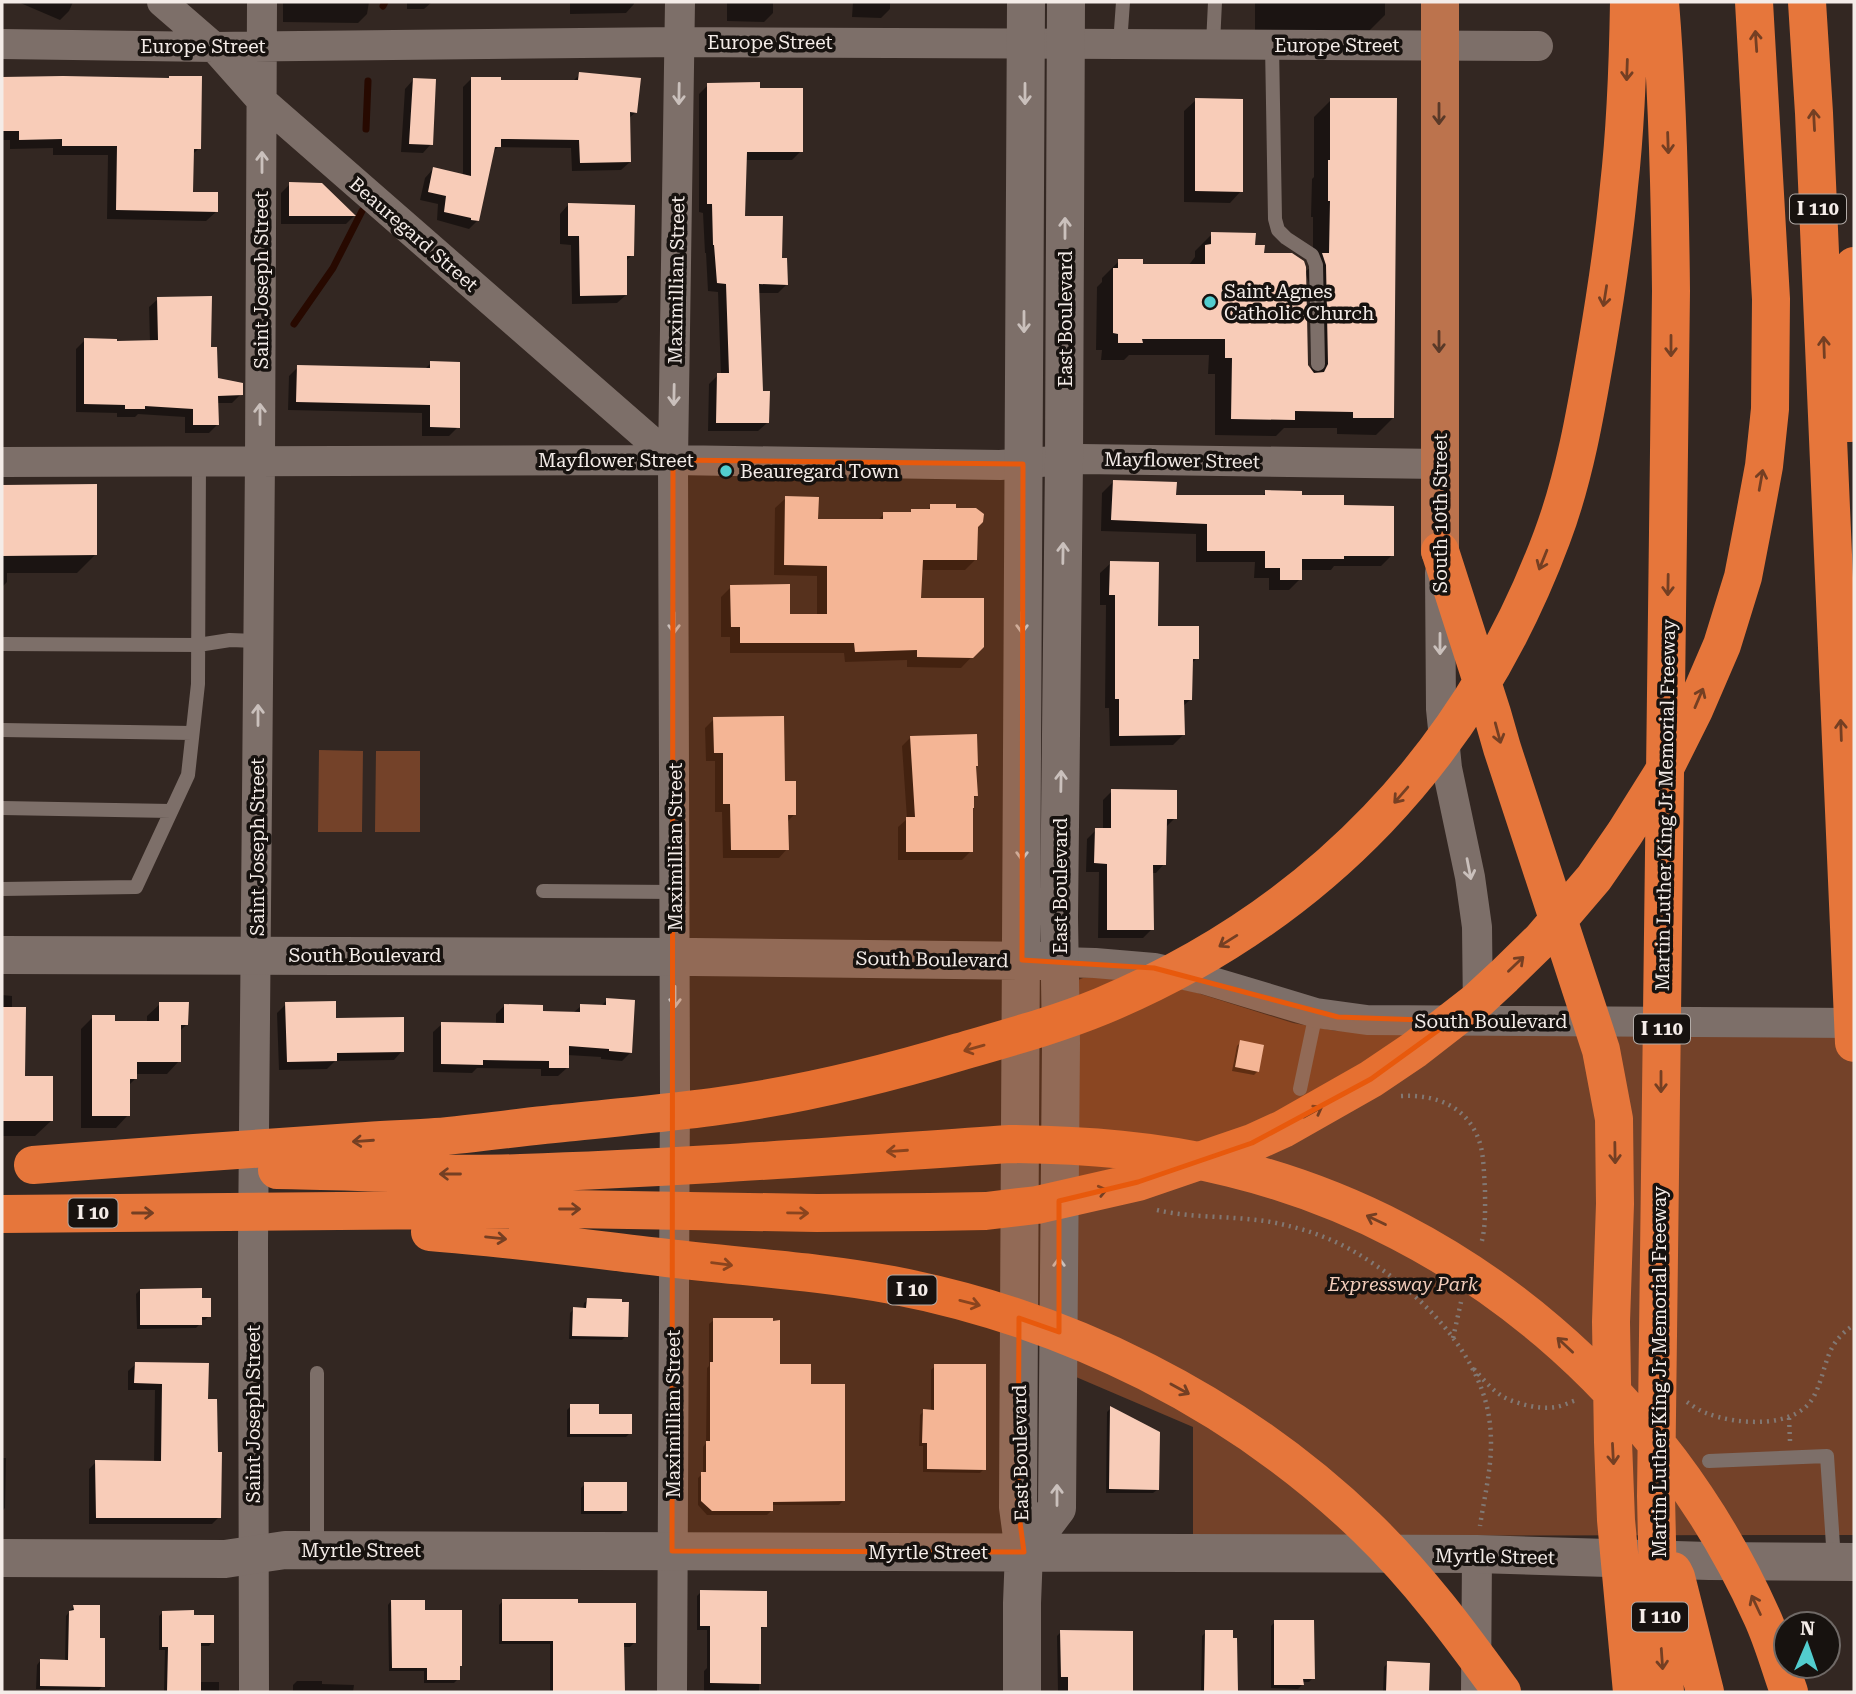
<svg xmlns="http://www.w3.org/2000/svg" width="1856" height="1694" viewBox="0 0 1856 1694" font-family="'Roboto Serif',serif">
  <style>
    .green { fill: #744229 }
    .shadow { fill: #0007 }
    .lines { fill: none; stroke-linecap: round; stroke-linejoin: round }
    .stream { stroke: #270900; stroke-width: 7 }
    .building { fill: #f8ccb8 }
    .path { stroke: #827873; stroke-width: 4.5; stroke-dasharray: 2 5; stroke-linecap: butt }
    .lane { stroke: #7d6f69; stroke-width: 14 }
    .street { stroke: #7d6f69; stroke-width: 30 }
    .secondary { stroke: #7d6f69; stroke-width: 38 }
    .primary { stroke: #bc734d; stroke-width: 38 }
    .highway { stroke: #e6763b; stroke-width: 38 }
    .oneway { stroke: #743f23 }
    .oneway2 { stroke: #cac0bc }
    .oneway3 { stroke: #593928 }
    .marked { fill: #e8590c; fill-opacity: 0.2; stroke: #e8590c; stroke-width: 5; stroke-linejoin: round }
    .poi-dot { fill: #52cdce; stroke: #17120f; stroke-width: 2.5 }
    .labels { text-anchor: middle; stroke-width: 7; stroke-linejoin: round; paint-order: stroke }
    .shield { fill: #17120f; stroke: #b2aba7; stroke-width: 2 }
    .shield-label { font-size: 18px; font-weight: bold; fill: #f4ece8 }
    .street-label { font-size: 19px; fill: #f4ece8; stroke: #17120f }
    .poi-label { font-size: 19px; fill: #f4ece8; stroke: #17120f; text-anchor: start }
    .park-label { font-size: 19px; font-style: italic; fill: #f2ccba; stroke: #17120f }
  </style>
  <rect width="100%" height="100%" fill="#332722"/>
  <!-- green -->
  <path class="green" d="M319,750L363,751L362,832H318Z
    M376,751H420V832H375Z
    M1103,977L1191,991L1293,1023L1336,1031L1854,1036V1535L1193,1536V1427L1069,1374L1078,980L1083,978Z"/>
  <!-- shadow -->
  <path class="shadow" d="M18,2H73L69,11L60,20Z
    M283,2H369L367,14L358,23L283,22Z
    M407,2H432L424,9H407Z
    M570,2H634V4L626,13L570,14Z
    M727,2H773V13L764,22L727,21Z
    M853,2H890V9L881,18L852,17Z
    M1255,2H1385V15L1367,33H1255Z
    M580,74L636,112L628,119L630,162L621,170L572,171L571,148L498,147L492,153L478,220L469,229L437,220L438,204L420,200L425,178L433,169L463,176V87L471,79L499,81L572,82Z
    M63,77L199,148L192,155L191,193L216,212L206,221L107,219L108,155H53V148L10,149V140H2V78Z
    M413,80L431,144L423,153L401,152L405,89Z
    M708,85L758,90L801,151L792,160H745L743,218L780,260L787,284L778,293H758L761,392L767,423L758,431H708L709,384L718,375H721L718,292L708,291L706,253H705L703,213L699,212V94Z
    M1196,100L1241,191L1230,203L1184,202V111Z
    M1331,100L1393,418L1376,435L1337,434V428H1284L1276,436L1215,435V374H1208L1209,355H1129L1124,360H1101L1102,350H1096L1097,287L1102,282V278L1119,261L1141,266H1188L1195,257V251L1212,234L1253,247L1263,255L1311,372L1309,283L1305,272L1313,265V217H1311L1312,179L1314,177V117Z
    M290,184H322L354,216L346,224H281V193Z
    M568,205L632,255L625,262L626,295L617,303L572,304L571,245L560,244V214Z
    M158,299L209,349L216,380L241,394L232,403H216L217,425L209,433H185V417L138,414L135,417H117V413L76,412V349L85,340L115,342H150L149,307Z
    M431,363L458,427L449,436H422V413L288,410L289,376L298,367L425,369Z
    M1113,482L1174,496H1262L1266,492L1300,496L1342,507L1392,555L1381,566H1334L1331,570H1300V579L1289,590H1269V578H1254L1255,562H1196V534L1101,531L1102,493Z
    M95,486V555L77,573H7V582L2,587V487Z
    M786,498L816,521H877L884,514H908L911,511H926L931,506L954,510L977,527L975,560L965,570H920L919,599L982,646L961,668L907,667V660L845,662L844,653H730V637H721V597L731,587L788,616L817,615V576L774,575L775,508Z
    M1111,563L1157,628L1197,658L1191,664V699L1182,707L1183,735L1173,745L1110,746L1109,708H1105L1106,605H1100V573Z
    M714,719L784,783L795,814L787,822V849L779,858H723L722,812H715V761H706L705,728Z
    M911,737L975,767L976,796L972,800L971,851L962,860H898V827L907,819L902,746Z
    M1112,791L1175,818L1166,827L1164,864L1156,873H1152V929L1143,938H1098L1099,872H1086L1087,839L1096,830H1103V800Z
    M2,995L12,996V1009L24,1078L51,1121L35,1136H2Z
    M607,1000L631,1052L622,1061L601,1059V1057L567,1055V1068L558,1076H541V1069L477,1068L472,1073L433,1072V1032L442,1024H496V1014L505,1005L541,1013H573L581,1006H601Z
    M160,1004L187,1024L179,1032V1061L167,1074H135V1079L129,1085L128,1115L116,1128H81V1029L93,1017L114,1023H147V1016Z
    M286,1004L334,1020L402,1051L394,1060L335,1061L327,1069L279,1070L277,1013Z
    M1241,1042L1258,1071L1254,1075L1232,1071L1237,1046Z
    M140,1290L200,1299L209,1316L205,1320H200V1324L196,1328L137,1329L136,1294Z
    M588,1300L626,1336L622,1340L569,1339L570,1313L574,1309H583L584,1303Z
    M714,1320L809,1386L843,1501L839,1505H772V1510L767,1515H707L698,1505V1478L703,1473V1447L706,1443L707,1368L709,1366V1324Z
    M136,1364L206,1401L219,1517L212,1524H89V1469L96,1462L154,1463L155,1390H128V1371Z
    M935,1366L984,1469L980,1473L923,1472V1446H919L920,1415L924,1411H931V1370Z
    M571,1406L597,1416L630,1433L626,1437H567V1410Z
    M1111,1408L1157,1490L1153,1493H1106L1107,1412Z
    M2,1458H6L5,1508L2,1511Z
    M585,1484L625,1510L621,1514H581V1488Z
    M701,1592L765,1626L760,1630L759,1692H704V1671L707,1668V1630H697V1596Z
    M391,1601L424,1612L458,1679L454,1683H424V1671H389L388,1605Z
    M503,1601L577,1604L634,1643L630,1647H622L623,1692H550V1644H499V1605Z
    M74,1606L98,1640L103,1686L99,1690L36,1689L37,1665L40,1661L65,1662L66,1616Z
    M163,1612L193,1617L212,1642L209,1646H199V1682H219V1692H164L165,1650H159V1616Z
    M1275,1622L1313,1678L1309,1682H1302V1685L1298,1689L1271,1688V1626Z
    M1061,1632L1131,1633L1132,1692H1058L1057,1636Z
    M1206,1632L1236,1640V1692H1201L1202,1636Z
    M1388,1663L1428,1665L1427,1692H1383L1384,1667Z
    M297,1681H322V1684L354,1685L353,1692H293V1685Z"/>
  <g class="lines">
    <!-- stream -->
    <path class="stream" d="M383,6L385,2
      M366,129L368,81
      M294,324L333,268L362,211"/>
  </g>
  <!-- building -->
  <path class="building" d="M579,72L641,78L637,113L630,112L631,162L580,163L579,140L501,139V147H495L479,221L471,220V218L444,212L446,196L428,192L433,167L471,176V77H501V80H578Z
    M63,76L169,78V76H202L201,149H194L193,192H218V212L116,210L117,146H62V139L19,140V131H2V77Z
    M413,78L436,79L433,145L409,144Z
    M760,82V88H803V152H747L745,216H783L782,258H787L788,285L759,284L763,391H770L769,423H716L717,373H729L726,284L717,283L714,245H713L712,204H707V83Z
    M1195,98L1243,99V192L1195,191Z
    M1330,98H1397L1394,418H1353V412L1295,411V420L1231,419L1232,358H1225V339H1142L1143,343H1118V334L1113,333V268H1118V259H1143V264H1205V245L1211,244V232L1256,233L1255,245H1265L1264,253H1292L1304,261L1306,267L1308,365L1314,373L1324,372L1328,364L1326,265L1322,253H1329L1330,201H1328V160H1330Z
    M289,182L322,183L356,216H289Z
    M568,203L635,205L634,256H627V295L580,296L579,236H568Z
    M212,296L211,347H217L218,378L243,383V395L218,396L219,425H193V409L145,406V409H125V405L84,404V338L117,339V341L158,340L157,297Z
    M430,361L460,362V428L430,427V405L296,402L297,365L430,368Z
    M1113,480L1177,482L1176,495H1265V490L1302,491V495H1344V505L1394,506V556H1344V559H1302V580H1280V568H1265V551H1207V524L1111,520Z
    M97,484V555L2,556V485Z
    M785,496L819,497L818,519H883V512H911V509H930V504H956V508H976L984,514L983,522L978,527L977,560H923L921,598H984V647L973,658L917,657V650L855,652L854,643H740V627H731L730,585L790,584V614H827V566L784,565Z
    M1110,561L1159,562L1158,626H1199V659H1193L1192,700H1184L1185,735L1119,736V699H1115V595H1109Z
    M784,716L785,781H796V815H788L789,850H731L730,804H723V753H714L713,717Z
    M977,734L978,766H976L978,796H974V808H973V852H906V817H915L910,736Z
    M1111,789L1177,790V819H1167L1166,865H1153L1154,930H1107V864L1094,863L1095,828H1111Z
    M606,998L635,1000L632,1053L609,1051V1049L569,1046V1068H549V1061L483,1060V1065L441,1064V1022L504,1023V1004L543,1005V1011L580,1012V1004L606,1005Z
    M336,1001V1018L404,1017V1052L337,1053V1061L287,1062L285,1002Z
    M159,1002H189L188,1025H181V1062H137V1079H130V1116H92V1015H115V1021H159Z
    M2,1007H26L25,1076H53V1121H2Z
    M1240,1040L1264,1045L1259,1072L1235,1067Z
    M202,1288V1298H211V1317H202V1325H140V1289Z
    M587,1298L622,1299V1302H629L628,1337L572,1336L573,1307L586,1308Z
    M713,1318H773V1321L780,1320V1364H811V1384H845V1501L773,1502V1511H712L701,1501V1472H706V1441H710V1362H713Z
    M135,1362L209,1363L208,1399H217L218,1452H222L221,1518H96L95,1460L161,1461L162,1384L134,1383Z
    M934,1364H986V1470L927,1469V1443H922L923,1409L934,1410Z
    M570,1404H599V1414H632V1434H570Z
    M1110,1406L1160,1432L1159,1490L1109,1489Z
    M584,1482H627V1511H584Z
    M700,1590L767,1591V1627H761V1684L710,1683V1626H700Z
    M502,1599H578V1603H636V1643H624L625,1692H553V1641H502Z
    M391,1600H425V1610H462V1666H460V1680H427V1668H392Z
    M73,1605H100V1638H105V1687L40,1686V1659L68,1660L69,1611L74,1610Z
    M194,1610V1615H214V1643H201V1692H167L168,1647H162V1611Z
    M1274,1620H1314L1315,1679H1303L1304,1685H1274Z
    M1060,1630L1133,1631V1692H1068V1677H1061Z
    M1205,1630H1233V1638H1237L1238,1692H1204Z
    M1387,1661L1430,1663L1429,1692H1386Z"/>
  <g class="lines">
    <!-- path -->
    <path class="path" d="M1401,1096C1438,1094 1471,1108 1481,1147C1484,1161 1484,1176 1485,1190C1485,1207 1486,1228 1481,1244
      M1157,1210C1199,1220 1245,1214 1289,1226C1311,1231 1334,1240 1353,1251C1414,1286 1483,1352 1490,1425C1494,1460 1485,1492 1480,1526
      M1453,1338L1461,1302
      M1474,1369C1482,1378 1491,1389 1502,1396C1516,1404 1540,1410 1556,1407C1563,1406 1570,1402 1577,1400
      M1687,1402C1693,1406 1700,1411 1706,1413C1736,1425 1799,1430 1815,1394C1828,1367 1824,1344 1854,1325
      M1789,1418L1790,1441"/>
    <!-- lane -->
    <path class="lane" d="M1120,44L1123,2
      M1213,44L1215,2
      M1272,45L1275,219L1278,230L1286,238L1312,255L1316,265L1318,364
      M2,644L198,645L230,640L258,641
      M2,730L192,733
      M2,808L171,811
      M2,889L136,887L188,775L198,684L199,461
      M543,891L675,892
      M1300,1089L1316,1013
      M1709,1461L1827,1456L1834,1560
      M317,1550V1373"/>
    <!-- street -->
    <path class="street" d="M162,2L214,47L262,101L673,460
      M2,44L214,47L680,42L1538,46
      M2,462L673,460L1000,465L1082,459L1440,464
      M1440,573L1441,709L1447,768L1470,877L1477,927L1478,1013
      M1060,962L1095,963L1154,968L1203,979L1316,1013L1367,1020L1854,1023
      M254,1692L253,1243L260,460L262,2
      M672,1692L675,1091L673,460L680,2
      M1476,1692L1477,1554"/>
    <!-- secondary -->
    <path class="secondary" d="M2,955L694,957L1046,961
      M1024,1552L1057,1508L1061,1043L1059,917L1064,461L1066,2
      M2,1558L225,1559L285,1550L1477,1554L1709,1561L1854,1562
      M1022,1692V1603L1024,1552L1018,1507L1026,2"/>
    <!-- primary -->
    <path class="primary" d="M1440,2V551"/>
    <!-- highway -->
    <path class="highway" d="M1660,2C1668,98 1670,194 1671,291L1656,1496L1658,1585L1665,1692
      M1807,2L1814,113L1854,1043
      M1851,423L1854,266
      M1440,551L1492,713L1502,748L1601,1050L1614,1119L1615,1204L1611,1322L1613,1442L1616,1520L1632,1692
      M33,1165C144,1157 256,1148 367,1141C390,1139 413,1139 436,1137C482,1133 528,1126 574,1122C620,1117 666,1113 712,1107C795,1096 879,1076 959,1052C1007,1038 1056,1025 1102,1006C1317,916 1471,755 1552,537C1575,476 1586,410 1597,346C1606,293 1614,240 1619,186C1626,125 1628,63 1629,2
      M277,1170C358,1171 440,1176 521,1173C684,1168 847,1155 1010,1144C1084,1145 1158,1150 1231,1168C1467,1226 1663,1396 1762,1617C1773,1641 1780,1667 1789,1692
      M2,1214L568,1209L817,1213L930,1212L986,1211L1037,1205L1138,1182L1252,1143L1283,1129L1371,1079L1414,1050L1477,1001L1504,976L1541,940L1594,878L1625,833L1662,774L1694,710L1722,645L1743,577L1754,520L1764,466L1770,409L1771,299L1754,2
      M430,1232C509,1238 588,1249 667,1258C742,1267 818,1271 892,1285C1069,1319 1236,1402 1366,1527C1418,1577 1460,1634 1502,1692
      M1673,1571L1676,1577L1705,1692"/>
  </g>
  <!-- one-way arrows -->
  <defs><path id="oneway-shaft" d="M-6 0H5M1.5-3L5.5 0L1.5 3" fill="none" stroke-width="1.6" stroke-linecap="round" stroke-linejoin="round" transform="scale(1.75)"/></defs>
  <g class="oneway">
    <use href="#oneway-shaft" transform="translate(1756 41) rotate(-94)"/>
    <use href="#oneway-shaft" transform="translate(1627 70) rotate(92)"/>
    <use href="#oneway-shaft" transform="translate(1814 120) rotate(-93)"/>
    <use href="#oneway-shaft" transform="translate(1668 143) rotate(88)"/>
    <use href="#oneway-shaft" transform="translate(1605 296) rotate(99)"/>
    <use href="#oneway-shaft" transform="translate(1671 346) rotate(90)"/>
    <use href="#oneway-shaft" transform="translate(1824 347) rotate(-92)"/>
    <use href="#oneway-shaft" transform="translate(1761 480) rotate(-80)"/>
    <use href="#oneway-shaft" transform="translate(1543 560) rotate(112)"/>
    <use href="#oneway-shaft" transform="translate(1668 585) rotate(91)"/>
    <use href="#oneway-shaft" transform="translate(1699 698) rotate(-67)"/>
    <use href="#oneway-shaft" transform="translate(1841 730) rotate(-92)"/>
    <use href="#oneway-shaft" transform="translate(1498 733) rotate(75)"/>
    <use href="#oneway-shaft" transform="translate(1401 795) rotate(131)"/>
    <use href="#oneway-shaft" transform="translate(1228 941) rotate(148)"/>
    <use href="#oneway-shaft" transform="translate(1516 964) rotate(-44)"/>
    <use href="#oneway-shaft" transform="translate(974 1048) rotate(164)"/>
    <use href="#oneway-shaft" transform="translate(1661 1082) rotate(90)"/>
    <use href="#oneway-shaft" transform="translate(1313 1112) rotate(-29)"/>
    <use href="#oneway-shaft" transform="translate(363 1141) rotate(176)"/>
    <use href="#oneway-shaft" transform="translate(897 1151) rotate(176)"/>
    <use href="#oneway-shaft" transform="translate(1615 1153) rotate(89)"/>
    <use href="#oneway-shaft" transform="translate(450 1174) rotate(-180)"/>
    <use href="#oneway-shaft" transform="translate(1097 1192) rotate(-14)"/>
    <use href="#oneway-shaft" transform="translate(570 1209)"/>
    <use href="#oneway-shaft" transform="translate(143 1213)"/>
    <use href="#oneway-shaft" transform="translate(798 1213) rotate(1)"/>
    <use href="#oneway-shaft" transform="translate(1376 1220) rotate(-154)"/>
    <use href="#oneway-shaft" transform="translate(496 1238) rotate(6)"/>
    <use href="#oneway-shaft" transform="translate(722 1264) rotate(7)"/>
    <use href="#oneway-shaft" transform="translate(970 1303) rotate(14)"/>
    <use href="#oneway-shaft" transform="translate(1565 1345) rotate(-137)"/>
    <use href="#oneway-shaft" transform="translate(1180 1389) rotate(29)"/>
    <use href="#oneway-shaft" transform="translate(1613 1454) rotate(87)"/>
    <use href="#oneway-shaft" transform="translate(1756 1605) rotate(-115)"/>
    <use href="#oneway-shaft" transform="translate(1662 1659) rotate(86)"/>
  </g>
  <g class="oneway2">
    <use href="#oneway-shaft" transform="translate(679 94) rotate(91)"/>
    <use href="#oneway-shaft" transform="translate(1025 94) rotate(90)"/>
    <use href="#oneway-shaft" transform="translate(262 162) rotate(-90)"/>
    <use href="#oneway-shaft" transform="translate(1065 228) rotate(-90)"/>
    <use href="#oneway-shaft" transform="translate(1024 322) rotate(90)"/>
    <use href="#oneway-shaft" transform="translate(674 395) rotate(91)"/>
    <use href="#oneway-shaft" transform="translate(260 414) rotate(-90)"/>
    <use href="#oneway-shaft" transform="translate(1063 553) rotate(-89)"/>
    <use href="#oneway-shaft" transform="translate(674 623) rotate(90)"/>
    <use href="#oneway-shaft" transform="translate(1022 623) rotate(90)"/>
    <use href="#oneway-shaft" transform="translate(1440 644) rotate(90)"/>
    <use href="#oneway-shaft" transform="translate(258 715) rotate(-90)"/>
    <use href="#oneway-shaft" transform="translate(1061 781) rotate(-89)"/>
    <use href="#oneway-shaft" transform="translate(1022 850) rotate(90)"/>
    <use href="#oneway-shaft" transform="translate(1469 869) rotate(79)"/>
    <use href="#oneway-shaft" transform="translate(675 997) rotate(90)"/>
    <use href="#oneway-shaft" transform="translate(1059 1268) rotate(-90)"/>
    <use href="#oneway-shaft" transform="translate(1057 1495) rotate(-90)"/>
  </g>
  <g class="oneway3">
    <use href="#oneway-shaft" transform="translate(1439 114) rotate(90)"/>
    <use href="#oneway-shaft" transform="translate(1439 342) rotate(90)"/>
  </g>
  <!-- marked area -->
  <path class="marked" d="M673,460L1023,464L1022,960L1154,968L1338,1017L1451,1021L1371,1079L1252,1143L1138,1182L1059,1201V1332L1019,1318L1018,1507L1024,1552L672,1551Z"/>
  <!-- markers -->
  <g class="poi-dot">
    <circle cx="1210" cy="302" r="7"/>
    <circle cx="726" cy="471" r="7"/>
  </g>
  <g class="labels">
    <!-- shield labels -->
    <g class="shield">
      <rect x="1790" y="194.5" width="56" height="29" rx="5"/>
      <rect x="1634" y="1014.5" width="56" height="29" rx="5"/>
      <rect x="68.5" y="1198.5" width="49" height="29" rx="5"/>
      <rect x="887.5" y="1275.5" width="49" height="29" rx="5"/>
      <rect x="1632" y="1602.5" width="56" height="29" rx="5"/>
    </g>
    <g class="shield-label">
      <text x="1818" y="215">I 110</text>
      <text x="1662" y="1035">I 110</text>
      <text x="93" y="1219">I 10</text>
      <text x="912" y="1296">I 10</text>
      <text x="1660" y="1623">I 110</text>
    </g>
    <!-- street labels -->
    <g class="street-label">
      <text x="770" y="49">Europe Street</text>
      <text x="1337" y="52">Europe Street</text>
      <text x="203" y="53">Europe Street</text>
      <text transform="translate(414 234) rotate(41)" y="7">Beauregard Street</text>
      <text transform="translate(261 280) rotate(-90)" y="7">Saint Joseph Street</text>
      <text transform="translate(676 280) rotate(-89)" y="7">Maximillian Street</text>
      <text transform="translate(1065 319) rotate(-90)" y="7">East Boulevard</text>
      <text x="616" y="467">Mayflower Street</text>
      <text transform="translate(1182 460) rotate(1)" y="7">Mayflower Street</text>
      <text transform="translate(1440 513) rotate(-90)" y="7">South 10th Street</text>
      <text transform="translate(1665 805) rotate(-89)" y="7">Martin Luther King Jr Memorial Freeway</text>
      <text transform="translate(257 847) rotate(-90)" y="7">Saint Joseph Street</text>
      <text transform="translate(675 847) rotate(-90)" y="7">Maximillian Street</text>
      <text transform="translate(1060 886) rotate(-90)" y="7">East Boulevard</text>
      <text x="365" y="962">South Boulevard</text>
      <text transform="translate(932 959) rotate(1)" y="7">South Boulevard</text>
      <text x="1491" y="1028">South Boulevard</text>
      <text transform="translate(1659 1372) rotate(-90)" y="7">Martin Luther King Jr Memorial Freeway</text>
      <text transform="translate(253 1414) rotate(-90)" y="7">Saint Joseph Street</text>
      <text transform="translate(673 1414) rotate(-90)" y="7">Maximillian Street</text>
      <text transform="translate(1020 1453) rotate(-91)" y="7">East Boulevard</text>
      <text x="361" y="1557">Myrtle Street</text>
      <text x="928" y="1559">Myrtle Street</text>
      <text transform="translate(1495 1556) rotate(1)" y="7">Myrtle Street</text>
    </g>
    <!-- poi labels -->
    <g class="poi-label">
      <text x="1224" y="298">Saint Agnes<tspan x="1224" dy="22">Catholic Church</tspan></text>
      <text x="740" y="478">Beauregard Town</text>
    </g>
    <!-- park labels -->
    <g class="park-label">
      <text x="1403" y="1291">Expressway Park</text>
    </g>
  </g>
  <!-- border -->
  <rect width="1856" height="1694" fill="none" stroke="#f4ece8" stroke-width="7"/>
  <!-- north arrow -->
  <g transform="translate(1807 1645) rotate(2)"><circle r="33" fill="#17120f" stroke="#6f6966" stroke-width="2"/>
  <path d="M0-5L12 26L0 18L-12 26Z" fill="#52cdce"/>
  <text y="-10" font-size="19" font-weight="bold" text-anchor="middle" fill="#f4ece8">N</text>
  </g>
</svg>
